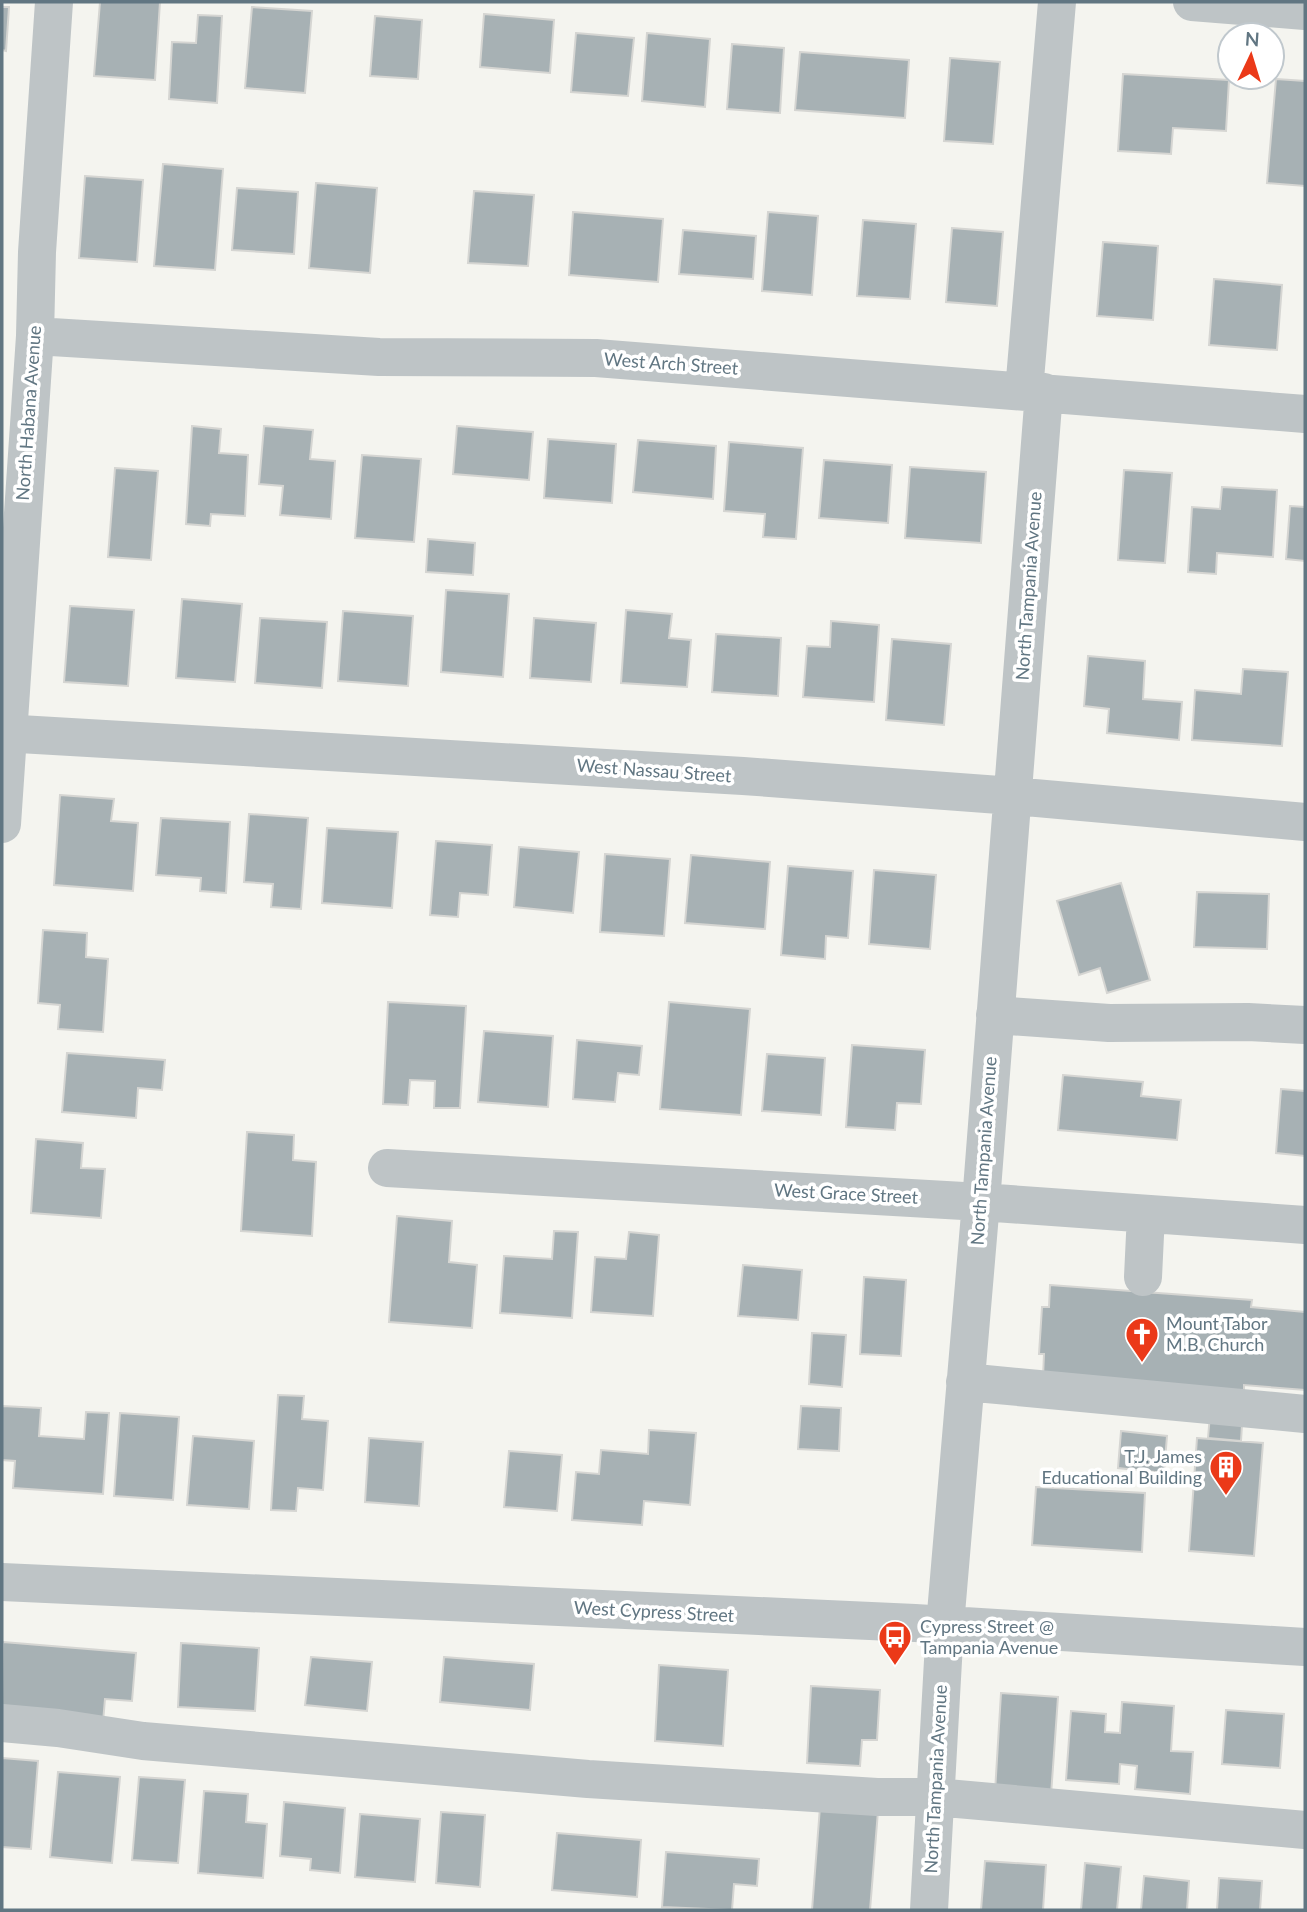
<svg xmlns="http://www.w3.org/2000/svg" width="1307" height="1912" viewBox="0 0 1307 1912" font-family="Lato,sans-serif">
  <style>
    .building { fill: #a7b1b4; stroke: #d5d5d2; stroke-width: 2 }
    .lines { fill: none; stroke-linecap: round; stroke-linejoin: round }
    .minor { stroke: #bec4c6; stroke-width: 38 }
    .labels { text-anchor: middle; stroke-width: 7; stroke-linejoin: round; paint-order: stroke }
    .street-label { font-size: 18px; fill: #617682; stroke: #fff }
    .poi-label { font-size: 18px; fill: #617682; stroke: #fff; text-anchor: start }
  </style>
  <rect width="100%" height="100%" fill="#f4f4ef"/>
  <!-- building -->
  <path class="building" d="M100,2H160L155,80L94,76Z
    M2,7H9L6,51L2,50Z
    M252,7L312,11L305,93L245,88Z
    M484,14L554,20L550,73L480,67Z
    M198,15L222,16L217,103L169,99L172,42L196,43Z
    M375,16L422,20L418,79L370,76Z
    M576,33L634,38L628,96L571,92Z
    M647,33L710,39L705,107L642,101Z
    M732,44L784,48L780,113L727,109Z
    M800,52L909,60L905,118L795,110Z
    M950,58L1000,62L993,144L944,141Z
    M1123,74L1229,80L1226,131L1173,128L1171,154L1118,151Z
    M1276,79L1305,81V186L1267,183Z
    M163,164L223,169L215,270L154,266Z
    M85,176L143,180L137,262L79,258Z
    M316,183L377,188L370,273L309,268Z
    M237,188L298,192L294,254L232,250Z
    M474,191L534,195L528,266L468,263Z
    M573,212L663,219L658,282L569,275Z
    M768,212L818,216L812,295L762,291Z
    M863,220L916,224L910,299L857,296Z
    M952,228L1003,232L997,306L946,302Z
    M683,230L756,236L753,279L679,274Z
    M1103,242L1158,246L1153,320L1097,316Z
    M1214,279L1282,285L1277,350L1209,345Z
    M192,426L221,429L219,453L248,455L245,516L211,514L210,526L186,524Z
    M264,426L313,430L310,459L335,461L331,519L280,515L283,486L259,484Z
    M457,426L533,432L529,480L453,474Z
    M548,439L616,444L612,503L544,498Z
    M638,440L716,446L713,499L633,492Z
    M729,442L803,448L796,539L763,537L765,514L724,511Z
    M362,455L421,459L414,542L355,538Z
    M824,460L892,465L888,523L819,518Z
    M910,467L986,472L981,543L905,538Z
    M115,468L158,471L151,560L108,557Z
    M1124,470L1172,473L1165,563L1118,560Z
    M1222,487L1277,490L1273,557L1217,553L1216,574L1188,572L1192,507L1220,509Z
    M1290,506L1305,507V561L1286,559Z
    M428,539L475,543L473,575L426,572Z
    M446,590L509,594L503,677L441,672Z
    M182,599L242,604L235,682L176,678Z
    M70,606L134,610L128,686L64,682Z
    M626,610L672,614L669,638L691,640L687,687L621,683Z
    M343,611L413,616L408,686L338,681Z
    M260,618L327,622L322,688L255,683Z
    M534,618L596,623L591,682L530,678Z
    M831,621L879,625L874,702L803,697L807,646L830,647Z
    M716,634L781,638L778,696L712,692Z
    M892,639L951,644L944,725L886,720Z
    M1088,656L1145,661L1143,699L1182,702L1179,740L1107,733L1109,709L1084,706Z
    M1243,669L1288,672L1282,746L1192,740L1195,690L1241,694Z
    M60,795L114,799L111,821L138,823L133,891L54,885Z
    M249,814L308,818L301,909L271,907L273,884L244,882Z
    M161,818L230,822L226,893L200,891L201,878L156,875Z
    M327,828L398,832L392,908L322,903Z
    M436,841L492,845L488,895L460,893L458,917L430,915Z
    M519,847L579,852L573,913L514,907Z
    M605,854L670,859L664,936L600,932Z
    M691,855L770,862L765,929L685,923Z
    M788,866L853,871L848,938L826,936L825,959L781,955Z
    M874,870L936,875L930,949L869,944Z
    M1121,883L1150,980L1107,993L1100,968L1079,975L1057,901Z
    M1197,892L1269,894L1267,949L1194,947Z
    M43,930L87,933L86,957L108,959L103,1032L58,1029L60,1005L38,1003Z
    M388,1002L466,1006L460,1108H434L435,1081L410,1080L408,1105L383,1104Z
    M669,1002L750,1009L741,1115L660,1109Z
    M484,1031L553,1036L548,1107L478,1102Z
    M577,1040L642,1046L639,1075L618,1073L615,1102L573,1099Z
    M852,1045L925,1050L921,1104L897,1103L895,1130L846,1127Z
    M67,1053L165,1060L162,1090L138,1088L136,1118L62,1112Z
    M767,1054L825,1058L821,1115L762,1111Z
    M1063,1075L1143,1082L1141,1096L1181,1100L1177,1140L1058,1130Z
    M1281,1089L1305,1091V1156L1276,1153Z
    M247,1132L294,1135L293,1160L316,1162L312,1236L241,1231Z
    M36,1139L83,1143L81,1168L105,1169L101,1218L31,1213Z
    M397,1216L452,1221L449,1262L477,1265L472,1328L389,1322Z
    M554,1231L578,1232L572,1318L500,1313L504,1256L552,1259Z
    M629,1232L659,1235L653,1316L591,1312L595,1257L626,1259Z
    M743,1265L802,1270L798,1320L738,1316Z
    M864,1277L906,1280L901,1356L860,1354Z
    M1050,1285L1252,1300L1251,1307L1305,1312V1390L1244,1385V1393L1043,1377L1044,1354H1039L1042,1307H1049Z
    M812,1333L846,1335L842,1387L809,1384Z
    M1212,1391L1244,1393L1241,1441L1208,1438Z
    M278,1395L304,1396L302,1419L328,1421L323,1490L298,1488L296,1511L271,1510Z
    M2,1406L41,1408L39,1436L84,1439L86,1412L109,1413L103,1494L13,1488L15,1461L2,1460Z
    M801,1406L841,1408L839,1451L798,1449Z
    M120,1413L179,1417L173,1500L114,1496Z
    M649,1430L696,1433L690,1505L644,1501L642,1525L572,1520L576,1472L599,1474L601,1450L648,1454Z
    M1121,1431L1167,1436L1164,1473L1118,1468Z
    M193,1436L254,1441L249,1509L187,1505Z
    M369,1438L423,1442L419,1506L365,1502Z
    M1197,1438L1263,1443L1254,1556L1189,1551Z
    M509,1451L562,1455L557,1511L504,1507Z
    M1036,1487L1145,1493L1142,1552L1032,1545Z
    M3,1642L136,1653L132,1701L105,1699L103,1722L2,1714Z
    M181,1643L259,1648L255,1711L178,1707Z
    M311,1657L372,1662L367,1711L305,1705Z
    M444,1657L534,1664L530,1710L440,1702Z
    M659,1665L728,1670L723,1746L655,1741Z
    M811,1686L880,1690L877,1740H862L860,1766L807,1763Z
    M1001,1693L1058,1697L1051,1795L995,1792Z
    M1122,1702L1174,1706L1171,1751L1193,1752L1190,1794L1135,1789L1137,1766L1120,1764L1119,1784L1066,1780L1071,1711L1106,1714L1105,1732L1120,1733Z
    M1226,1710L1284,1714L1280,1768L1222,1764Z
    M2,1758L38,1761L31,1849L2,1847Z
    M58,1772L120,1777L112,1863L50,1857Z
    M139,1777L185,1780L178,1863L132,1860Z
    M204,1791L248,1794L246,1822L267,1824L263,1878L198,1873Z
    M284,1802L345,1808L340,1873L310,1870L311,1859L280,1856Z
    M820,1807L878,1811L870,1910H812Z
    M441,1812L485,1815L480,1887L436,1883Z
    M360,1814L420,1819L415,1882L355,1877Z
    M557,1833L641,1840L637,1897L552,1890Z
    M666,1852L759,1859L757,1886L734,1884L732,1910L662,1907Z
    M985,1861L1046,1865L1043,1910H981Z
    M1085,1863L1121,1867L1117,1910H1081Z
    M1144,1876L1189,1881L1187,1910H1141Z
    M1219,1878L1262,1881L1260,1910H1217Z"/>
  <g class="lines">
    <!-- minor -->
    <path class="minor" d="M1192,2L1305,11
      M35,336L379,357L596,358L1305,414
      M1024,391L1057,2
      M2,733L743,776L1013,796L1305,822
      M2,824L35,336L37,252L54,2
      M995,1015L1109,1023L1248,1022L1305,1025
      M387,1168L981,1202L1305,1225
      M1143,1277L1146,1214
      M965,1382L1305,1414
      M2,1582L915,1623L1305,1647
      M2,1723L58,1728L143,1741L588,1779L877,1797H935L1305,1830
      M929,1910L945,1625L981,1202L1044,392"/>
  </g>
  <!-- icons -->
  <defs>
    <symbol id="church-pin" viewBox="-11 -11 22 30"><path d="M0 17L-7.5 6A9.5 9.5 0 1 1 7.5 6Z" fill="#eb3918" stroke="#fff"/><path d="M-1.2-6h2.4v3.5h3.3v2.4h-3.3V6h-2.4V-.1h-3.3v-2.4h3.3Z" fill="#fff"/></symbol>
    <symbol id="building-pin" viewBox="-11 -11 22 30"><path d="M0 17L-7.5 6A9.5 9.5 0 1 1 7.5 6Z" fill="#eb3918" stroke="#fff"/><path d="M-4-6H4V6H1V3H-1V6H-4ZM-2.5-4.3h1.7v1.8h-1.7ZM.8-4.3h1.7v1.8H.8ZM-2.5-1h1.7V.8h-1.7ZM.8-1h1.7V.8H.8Z" fill="#fff"/></symbol>
    <symbol id="bus-pin" viewBox="-11 -11 22 30"><path d="M0 17L-7.5 6A9.5 9.5 0 1 1 7.5 6Z" fill="#eb3918" stroke="#fff"/><path d="M-5-6H5V4H4V6H2V4H-2V6H-4V4H-5ZM-3.5-4V0h7V-4ZM-3.5 1.2v1.5H-2V1.2ZM2 1.2v1.5H3.5V1.2Z" fill="#fff"/></symbol>
  </defs>
  <g fill-rule="evenodd">
    <use href="#church-pin" x="1123" y="1315" width="38" height="52"/>
    <use href="#building-pin" x="1207" y="1448" width="38" height="52"/>
    <use href="#bus-pin" x="876" y="1618" width="38" height="52"/>
  </g>
  <g class="labels">
    <!-- street labels -->
    <g class="street-label">
      <text transform="translate(671 364) rotate(4)" y="6">West Arch Street</text>
      <text transform="translate(29 413) rotate(-86)" y="6">North Habana Avenue</text>
      <text transform="translate(1029 586) rotate(-86)" y="6">North Tampania Avenue</text>
      <text transform="translate(654 771) rotate(4)" y="6">West Nassau Street</text>
      <text transform="translate(984 1151) rotate(-86)" y="6">North Tampania Avenue</text>
      <text transform="translate(846 1194) rotate(3)" y="6">West Grace Street</text>
      <text transform="translate(654 1612) rotate(3)" y="6">West Cypress Street</text>
      <text transform="translate(936 1779) rotate(-87)" y="6">North Tampania Avenue</text>
    </g>
    <!-- poi labels -->
    <g class="poi-label">
      <text x="1166" y="1330">Mount Tabor<tspan x="1166" dy="21">M.B. Church</tspan></text>
      <text x="1202" y="1463" text-anchor="end">T.J. James<tspan x="1202" dy="21">Educational Building</tspan></text>
      <text x="920" y="1633">Cypress Street @<tspan x="920" dy="21">Tampania Avenue</tspan></text>
    </g>
  </g>
  <!-- border -->
  <rect width="1307" height="1912" fill="none" stroke="#617682" stroke-width="7"/>
  <!-- north arrow -->
  <g transform="translate(1251 56) rotate(4)"><circle r="33" fill="#ffffff" stroke="#c0c8cd" stroke-width="2"/>
  <path d="M0-5L12 26L0 18L-12 26Z" fill="#eb3918"/>
  <text y="-10" font-size="19" font-weight="bold" text-anchor="middle" fill="#617682">N</text>
  </g>
</svg>
